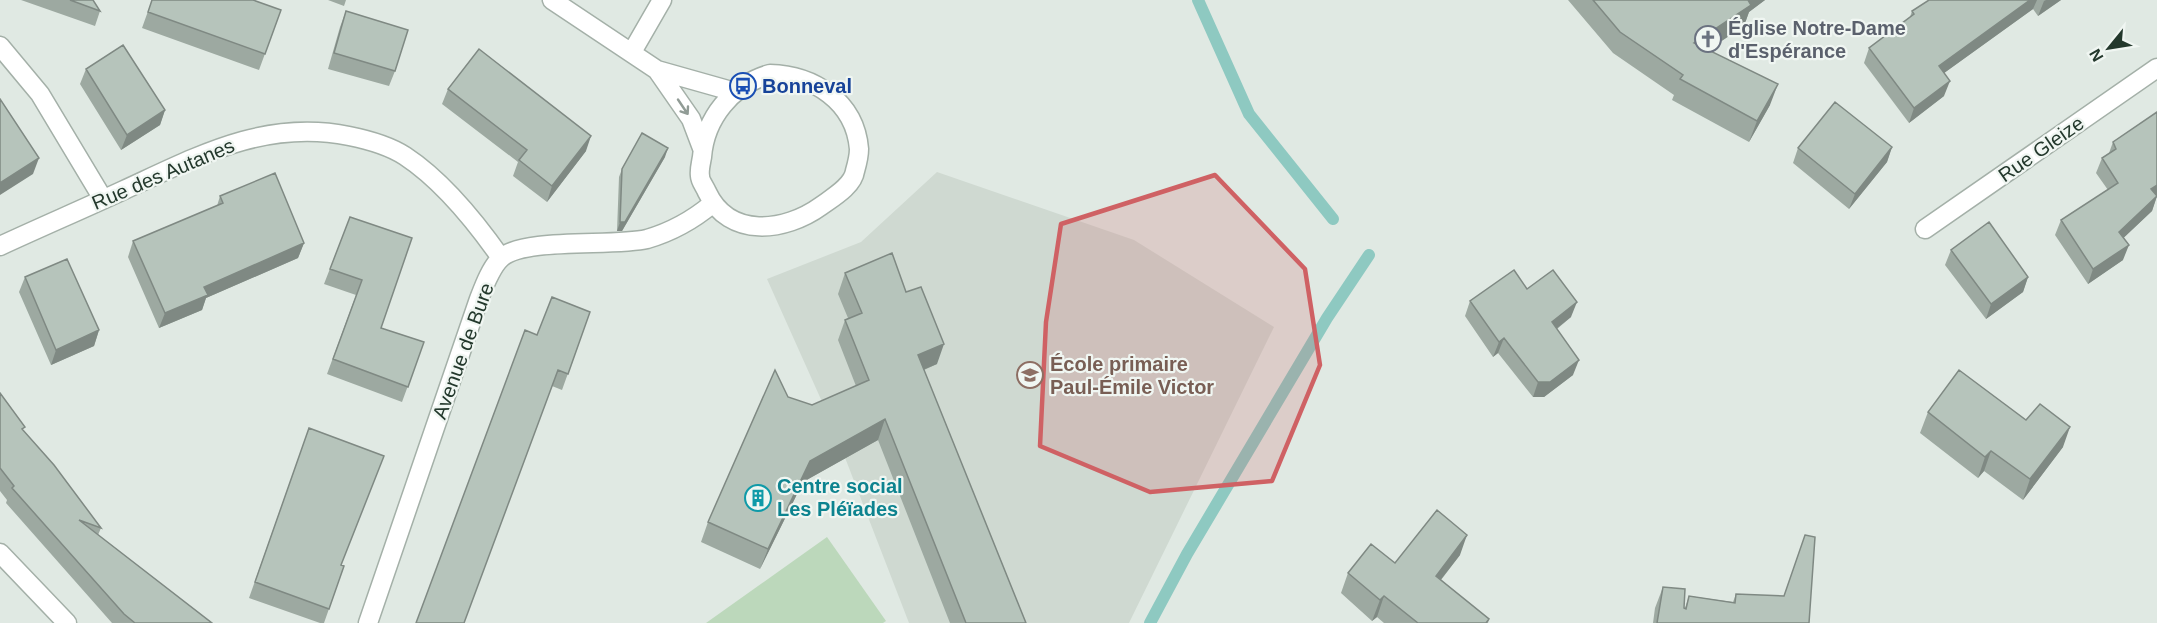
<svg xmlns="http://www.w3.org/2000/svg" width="2157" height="623" viewBox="0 0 2157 623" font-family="Arial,sans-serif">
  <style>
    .built { fill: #cfd9d1 }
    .green { fill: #bcd8bb }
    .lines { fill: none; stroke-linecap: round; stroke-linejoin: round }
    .stream { stroke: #8ec9c1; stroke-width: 12 }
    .minor-casing { stroke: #a4b0a8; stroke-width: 21 }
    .minor { stroke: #fff; stroke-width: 18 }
    .wall { fill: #9da9a1 }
    .shaded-wall { fill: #7f8983 }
    .building { fill: #b6c4bb; stroke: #7f8983; stroke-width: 1.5 }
    .oneway { stroke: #919c96 }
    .marked { fill: #cf6164; fill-opacity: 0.2; stroke: #cf6164; stroke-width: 4.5; stroke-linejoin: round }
    .labels { text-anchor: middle; stroke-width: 4.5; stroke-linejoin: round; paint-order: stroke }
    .worship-label { font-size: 20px; font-weight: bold; fill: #5b616d; stroke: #f0f6f2; text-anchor: start }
    .transit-label { font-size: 20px; font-weight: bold; fill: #164399; stroke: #f0f6f2; text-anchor: start }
    .street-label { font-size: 20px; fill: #23382c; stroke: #f0f6f2 }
    .education-label { font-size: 20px; font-weight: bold; fill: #785e54; stroke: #f0f6f2; text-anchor: start }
    .culture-label { font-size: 20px; font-weight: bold; fill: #0d838f; stroke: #f0f6f2; text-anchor: start }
  </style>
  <rect width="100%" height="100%" fill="#e0e9e3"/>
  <!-- built -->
  <path class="built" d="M937,172L1134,240L1274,327L1129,623H909L832,424L767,279L861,242Z"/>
  <!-- green -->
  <path class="green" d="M827,537L886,621L883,623H706Z"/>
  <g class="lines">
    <!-- stream -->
    <path class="stream" d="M1198,0L1249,114L1333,219
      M1150,623L1187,554L1327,318L1369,255"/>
    <defs>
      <path id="minor" d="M552,0L657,70L735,92
        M0,46L40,94L103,199
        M632,52L662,0
        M657,70L691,119L702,148
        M770,74C813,75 855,101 859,149C859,156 857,164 855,171C853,186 832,198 821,206C785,232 729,239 707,192C705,187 700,181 700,176C699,170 701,163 702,157C705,118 732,85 770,74Z
        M1925,229L2157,68
        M0,246C41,227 83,209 124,190C198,156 265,119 349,136C369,140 388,145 405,156C443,181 475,221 501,258
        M0,553L67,623
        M368,623L479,299C484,286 491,267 501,258C524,237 614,247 647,239C671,232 694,219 712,204"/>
    </defs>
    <!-- minor casing -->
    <use href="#minor" class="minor-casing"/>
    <!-- minor -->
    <use href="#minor" class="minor"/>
  </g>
  <!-- wall -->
  <path class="wall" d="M21,0H93L100,11L95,26Z
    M152,0L281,10L259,70L142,28Z
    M328,0H346L344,6Z
    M1568,0H1765L1749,12L1744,26L1708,50L1770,105L1749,142L1672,100L1674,95L1613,53Z
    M1929,0H2061L2038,16L2033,9L1944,73V96L1909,123L1864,63L1869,48L1910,17L1912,11Z
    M346,11L395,71L389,86L328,69L340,27Z
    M86,69L165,110L160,125L121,150L80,84Z
    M448,89L586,151L547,202L513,176L518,162L442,104Z
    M2113,142L2157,196L2152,211L2123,238V260L2088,284L2055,235L2061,220L2108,190L2096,173L2102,158L2109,153Z
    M1892,147L1887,162L1849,209L1793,163L1798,148Z
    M665,157L622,231H617L619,177L622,169Z
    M220,196L304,243L298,258L206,298L202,310L159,328L128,257L133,241L217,206Z
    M350,217L381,328L424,342L402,402L327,374L356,295L324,284Z
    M1951,250L2028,277L2023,292L1986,319L1945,265Z
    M845,273L906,292L937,364L924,370L1026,623H950L878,440L803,482L760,569L701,542L708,522L788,397L812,405L856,386L838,340L845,320L848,318L838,294Z
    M25,277L99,330L94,346L51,365L19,292Z
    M1527,289L1571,317L1557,329L1573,375L1544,397H1533L1498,353L1493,357L1465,316L1470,301Z
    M590,312L562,390L552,386L537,335Z
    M0,393L24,431L101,528L98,535L212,623H112L6,503L7,500L0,491Z
    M1928,412L2063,447L2023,500L1984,471L1978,478L1920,433Z
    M309,428L341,565L344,566L324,623H320L249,598Z
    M1460,555L1441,580L1489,619L1488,623H1384L1377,617L1372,621L1341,593L1348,573L1395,563Z
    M1663,587L1684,608H1685L1689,596L1733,602L1736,594L1809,623H1653L1655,608Z"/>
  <!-- shaded-wall -->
  <path class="shaded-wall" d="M1746,0H1765L1749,12L1744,26L1687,64L1694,43Z
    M2030,0H2037L2033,9L1933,81L1939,66Z
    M2046,0H2061L2038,16L2044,1Z
    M1950,81L1944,96L1909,123L1914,108Z
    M1778,84L1770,105L1749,142L1757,121Z
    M165,110L160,125L121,150L127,135Z
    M591,136L586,151L547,202L552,186Z
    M1892,147L1887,162L1849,209L1855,194Z
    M668,148L665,157L622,231H617L620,222Z
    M39,158L33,174L0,195V183Z
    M2157,185V196L2151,189Z
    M2157,196L2152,211L2114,247L2119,232Z
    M304,243L298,258L206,298L202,310L159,328L165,313L204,287Z
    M2129,245L2123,260L2088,284L2093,269Z
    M2028,277L2023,292L1986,319L1991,304Z
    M1577,302L1571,317L1546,337L1552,322Z
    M99,330L94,346L51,365L56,350Z
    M1504,338L1498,353L1493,357L1499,342Z
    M944,344L937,364L911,375L918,355Z
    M1579,360L1573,375L1544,397H1533L1538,382Z
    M885,419L878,440L803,482L760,569L768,549L810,461Z
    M2070,427L2063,447L2023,500L2030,479Z
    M1991,451L1984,471L1978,478L1985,457Z
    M1467,535L1460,555L1428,596L1436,576Z
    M1384,596L1377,617L1372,621L1380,600Z"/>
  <!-- building -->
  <path class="building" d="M70,0H93L100,11Z
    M152,0H253L281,10L265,54L148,12Z
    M1593,0H1748L1751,5L1694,43L1778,84L1757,121L1680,79L1683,75L1620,32Z
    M1929,0H2030L1939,66L1950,81L1914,108L1869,48L1914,14L1912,11Z
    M346,11L408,30L395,71L334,53Z
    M123,45L165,110L127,135L86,69Z
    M479,49L591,136L552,186L519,160L527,150L448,89Z
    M0,99L39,158L0,183Z
    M1835,102L1892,147L1855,194L1798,148Z
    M2157,112V185L2151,189L2157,196L2119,232L2129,245L2093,269L2061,220L2118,183L2102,158L2116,149L2113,142Z
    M642,133L668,148L625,222H620L622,169Z
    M275,173L304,243L204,287L208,295L165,313L133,241L223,203L220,196Z
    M350,217L412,238L381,328L424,342L408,387L333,359L362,280L330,269Z
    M1989,222L2028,277L1991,304L1951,250Z
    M892,253L906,292L921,287L944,344L918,355L1026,623H966L885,419L810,461L768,549L708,522L775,370L788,397L812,405L869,380L845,320L862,313L845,273Z
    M67,259L99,330L56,350L25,277Z
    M1514,270L1527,289L1553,270L1577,302L1552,322L1579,360L1550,382H1538L1504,338L1499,342L1470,301Z
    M552,297L590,312L568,374L558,370L464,623H416L525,330L537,335Z
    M1959,370L2026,420L2040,404L2070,427L2030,479L1991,451L1985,457L1928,412Z
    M0,393L25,427L22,429L54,465L101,528L79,520L212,623H135L124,614L12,488L14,486L0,468Z
    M309,428L384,456L341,565L344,566L329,609L255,582Z
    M1437,510L1467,535L1436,576L1489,619L1486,623H1418L1384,596L1380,600L1348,573L1371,544L1395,563Z
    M1805,535L1815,537L1809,623H1657L1663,587L1685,589L1684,608L1686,609L1689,596L1735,603L1736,594L1784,596Z"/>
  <!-- one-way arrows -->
  <defs><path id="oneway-shaft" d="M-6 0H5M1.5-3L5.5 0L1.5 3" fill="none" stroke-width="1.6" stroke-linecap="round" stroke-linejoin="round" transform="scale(1.5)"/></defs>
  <use class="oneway" href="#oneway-shaft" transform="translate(683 107) rotate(56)"/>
  <!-- marked area -->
  <path class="marked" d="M1215,175L1305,269L1320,365L1272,481L1150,492L1040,446L1046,322L1061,224Z"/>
  <!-- icons -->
  <defs>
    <symbol id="church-ring" viewBox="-11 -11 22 22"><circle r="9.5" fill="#f0f6f2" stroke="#6b7280" stroke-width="1.5"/><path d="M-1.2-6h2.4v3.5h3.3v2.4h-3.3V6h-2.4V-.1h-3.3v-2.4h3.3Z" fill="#6b7280"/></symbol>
    <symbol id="bus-ring" viewBox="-11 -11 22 22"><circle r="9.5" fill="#f0f6f2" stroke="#1a4fb4" stroke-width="1.5"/><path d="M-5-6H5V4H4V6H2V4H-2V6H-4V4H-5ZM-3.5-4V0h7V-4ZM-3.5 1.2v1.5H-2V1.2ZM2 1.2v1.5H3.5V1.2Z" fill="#1a4fb4"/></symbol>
    <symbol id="school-ring" viewBox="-11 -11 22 22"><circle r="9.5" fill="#f0f6f2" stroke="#8d6e63" stroke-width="1.5"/><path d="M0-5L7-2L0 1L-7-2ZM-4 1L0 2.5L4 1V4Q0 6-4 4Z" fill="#8d6e63"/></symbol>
    <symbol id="building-ring" viewBox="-11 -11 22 22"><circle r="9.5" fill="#f0f6f2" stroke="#0f9aa8" stroke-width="1.5"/><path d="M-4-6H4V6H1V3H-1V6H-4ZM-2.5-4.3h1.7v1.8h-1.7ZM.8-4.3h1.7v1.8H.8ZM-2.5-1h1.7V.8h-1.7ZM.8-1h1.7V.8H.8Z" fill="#0f9aa8"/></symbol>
  </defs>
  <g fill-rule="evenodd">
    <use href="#church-ring" x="1693" y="24" width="30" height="30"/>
    <use href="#bus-ring" x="728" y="71" width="30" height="30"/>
    <use href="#school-ring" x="1015" y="360" width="30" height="30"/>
    <use href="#building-ring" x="743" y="483" width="30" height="30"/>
  </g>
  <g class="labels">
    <!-- worship labels -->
    <g class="worship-label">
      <text x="1728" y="35">Église Notre-Dame<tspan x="1728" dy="23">d'Espérance</tspan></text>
    </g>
    <!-- transit labels -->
    <g class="transit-label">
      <text x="762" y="93">Bonneval</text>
    </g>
    <!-- street labels -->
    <g class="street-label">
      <text transform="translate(2041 149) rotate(-35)" y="7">Rue Gleize</text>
      <text transform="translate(163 174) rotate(-23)" y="7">Rue des Autanes</text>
      <text transform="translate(463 351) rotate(-70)" y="7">Avenue de Bure</text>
    </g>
    <!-- education labels -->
    <g class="education-label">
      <text x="1050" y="371">École primaire<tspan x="1050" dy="23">Paul-Émile Victor</tspan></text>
    </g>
    <!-- culture labels -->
    <g class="culture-label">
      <text x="777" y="493">Centre social<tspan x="777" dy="23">Les Pléïades</tspan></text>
    </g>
  </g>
  <!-- north arrow -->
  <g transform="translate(2109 48) rotate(240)" stroke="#f0f6f2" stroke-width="4.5" paint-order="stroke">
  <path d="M0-4.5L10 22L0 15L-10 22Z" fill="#23382c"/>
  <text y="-9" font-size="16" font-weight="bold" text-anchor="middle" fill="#23382c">N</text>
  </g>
</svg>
